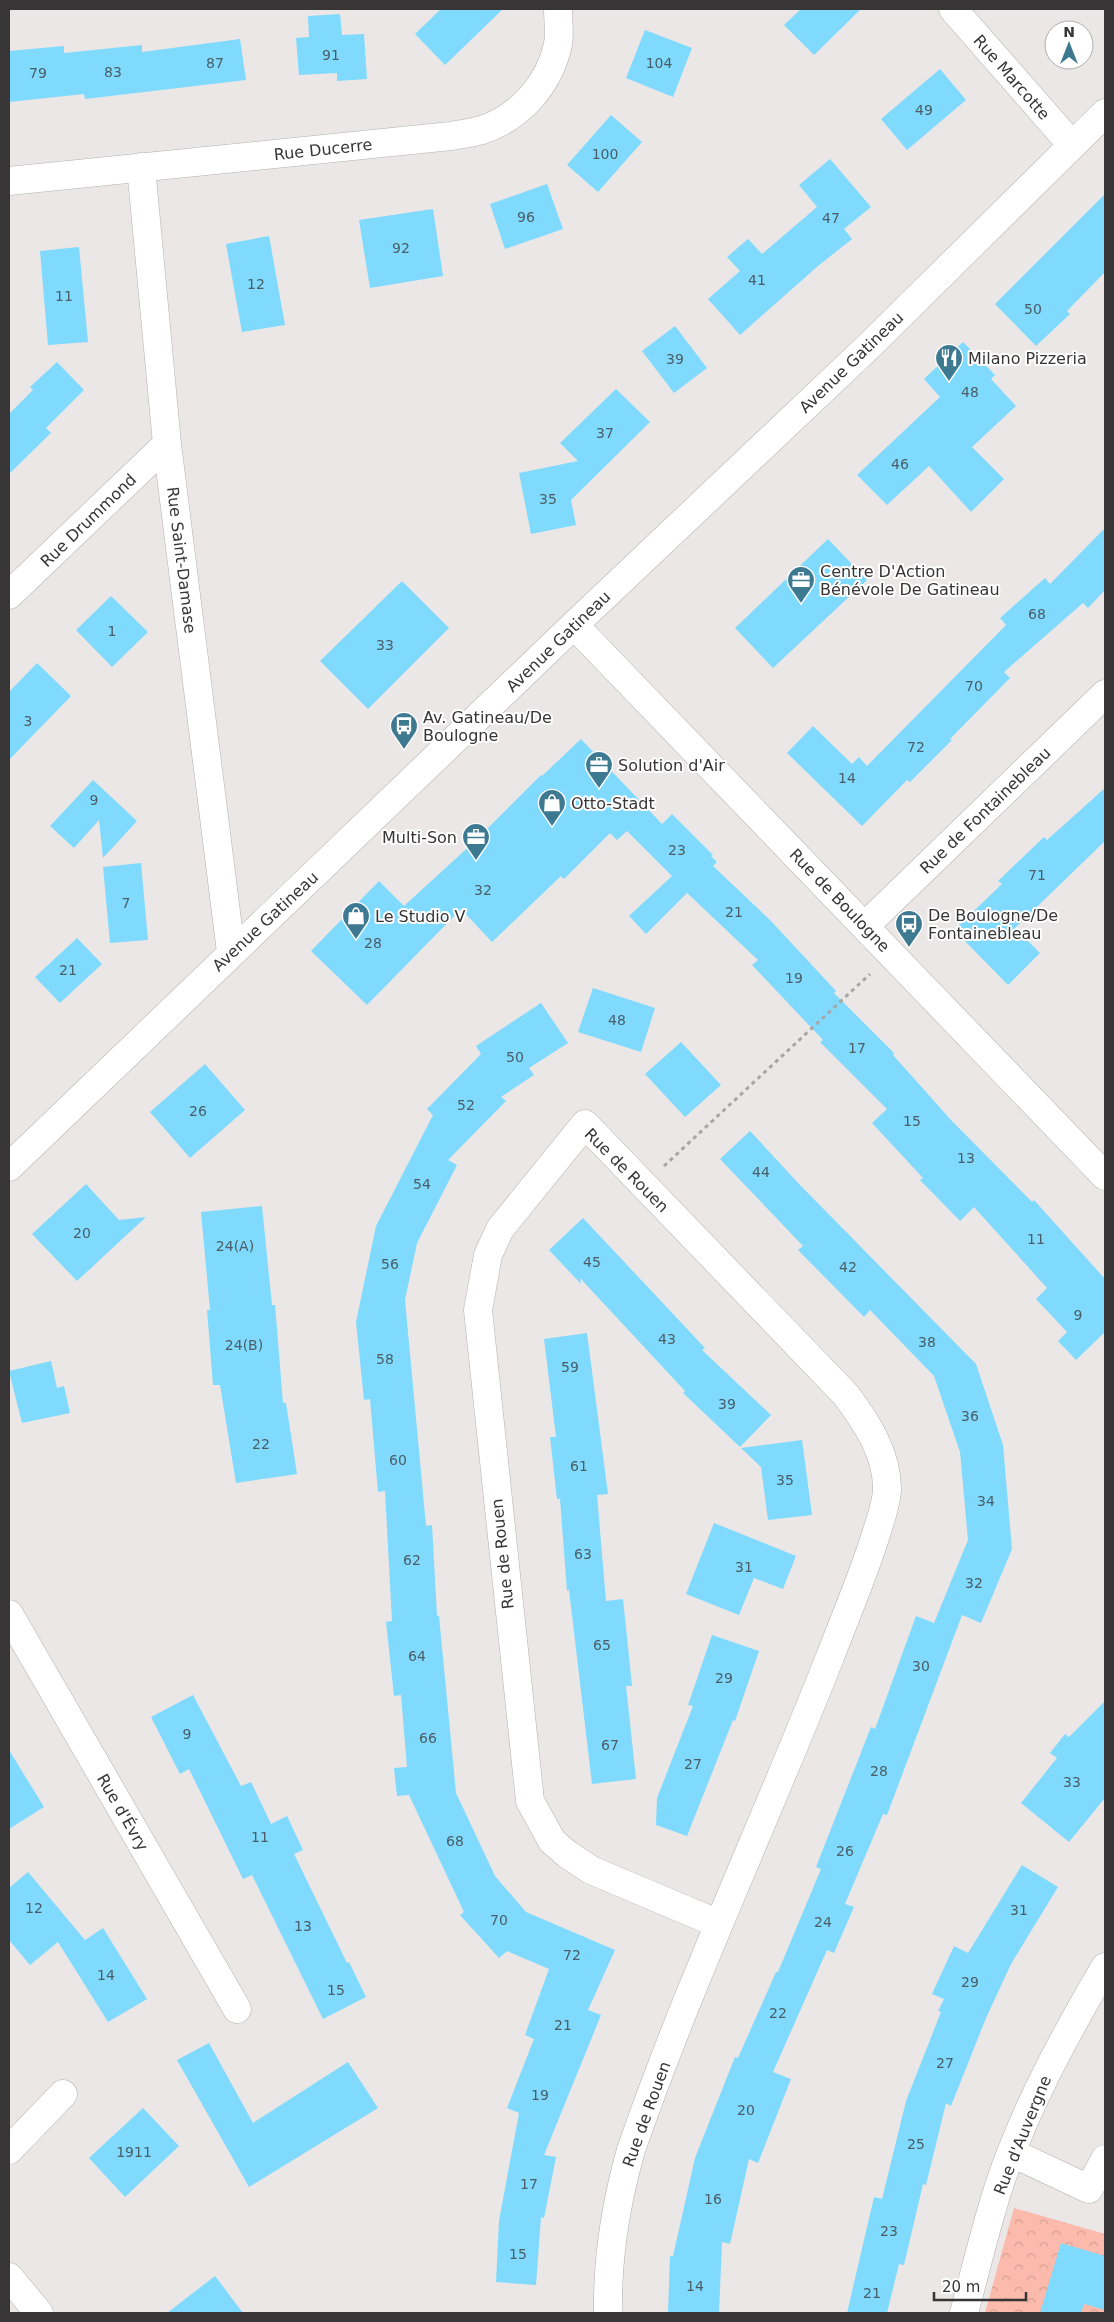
<svg xmlns="http://www.w3.org/2000/svg" width="1114" height="2322" viewBox="0 0 1114 2322" font-family="'DejaVu Sans',sans-serif">
  <style>
    .park { fill: url(#park-crowns) }
    .building { fill: #7fdafe }
    .lines { fill: none; stroke-linecap: round; stroke-linejoin: round }
    .minor-casing { stroke: #b4b0af; stroke-width: 29 }
    .major-casing { stroke: #b4b0af; stroke-width: 29 }
    .path { stroke: #a8a5a4; stroke-width: 3; stroke-dasharray: 4 4; stroke-linecap: butt }
    .minor { stroke: #fff; stroke-width: 28 }
    .major { stroke: #fff; stroke-width: 28 }
    .labels { text-anchor: middle; stroke-width: 4; stroke-linejoin: round; paint-order: stroke }
    .number-label { font-size: 14px; fill: #495e67 }
    .street-label { font-size: 16px; fill: #373535; stroke: #fff }
    .poi-label { font-size: 16px; fill: #373535; stroke: #fff; text-anchor: start }
  </style>
  <defs>
    <pattern id="park-crowns" width="20" height="18" patternUnits="userSpaceOnUse" patternTransform="scale(1.25)"><rect width="20" height="18" fill="#fbbaab"/><path d="M2 6a3 3 0 1 1 6 0M12 15a3 3 0 1 1 6 0" fill="none" stroke="#d8a094"/></pattern>
  </defs>
  <rect width="100%" height="100%" fill="#ebe7e6"/>
  <!-- park -->
  <path class="park" d="M1014,2208L1105,2234V2313H985Z"/>
  <!-- building -->
  <path class="building" d="M441,9H503L445,65L415,34Z
    M801,9H861L814,55L784,25Z
    M340,14L342,35L364,34L367,79L337,81V73L299,75L296,38L309,37L308,16Z
    M645,30L692,48L673,97L626,78Z
    M240,39L246,80L85,99L84,94L9,102V51L64,46V53L142,45V52Z
    M940,69L966,100L907,150L881,119Z
    M611,115L642,142L598,192L567,165Z
    M830,159L871,207L844,229L852,239L818,266L740,335L708,299L740,271L727,257L748,239L762,254L817,207L799,185Z
    M547,184L563,229L505,249L490,204Z
    M1105,194V272L1067,311L1070,314L1036,346L995,304Z
    M433,209L443,276L370,288L359,220Z
    M269,236L285,325L242,332L226,244Z
    M79,247L88,342L48,345L40,251Z
    M675,326L707,368L674,393L642,351Z
    M963,342L995,375L991,379L1016,406L972,447L1004,479L971,512L929,466L887,505L857,475L940,397L924,379Z
    M57,362L84,390L46,428L51,433L9,474V414L33,390L30,387Z
    M616,389L650,422L571,500L576,525L531,534L519,473L578,461L560,443Z
    M1105,528V590L1088,608L1083,603L1004,672L1010,678L950,739L952,740L910,782L907,780L862,826L787,753L813,726L852,764L859,757L867,766L1006,625L1000,618L1045,578L1050,584Z
    M828,539L867,580L773,668L735,628Z
    M402,581L449,628L368,709L320,661Z
    M111,596L148,632L112,667L76,630Z
    M37,663L71,696L9,760V692Z
    M581,739L662,824L672,814L713,855L711,856L717,862L713,866L771,921L836,991L834,993L894,1053L893,1055L951,1120L1032,1202L1034,1200L1105,1279V1332L1076,1360L1058,1341L1067,1332L1036,1299L1047,1288L974,1207L960,1221L920,1180L923,1178L872,1123L887,1109L820,1042L823,1040L752,965L758,960L687,893L646,934L629,916L672,876L627,831L617,840L610,833L564,879L561,876L492,942L461,909L367,1005L311,951L379,881L404,906L475,841L541,775L542,776Z
    M93,780L137,821L103,858L99,820L74,848L50,826Z
    M1105,788V841L1015,928L1040,953L1008,985L954,930L1002,884L998,881L1044,837L1047,840Z
    M141,863L148,940L110,943L103,867Z
    M77,938L102,964L60,1003L35,977Z
    M593,988L655,1008L641,1052L578,1032Z
    M541,1003L568,1043L529,1068L534,1075L501,1097L506,1101L448,1160L457,1165L417,1243L405,1300L426,1526L432,1525L437,1616H439L456,1793L495,1876L526,1912L615,1950L588,2010L601,2015L544,2155L556,2157L544,2218L541,2217L536,2285L496,2282L499,2221L519,2113L507,2108L534,2039L525,2035L549,1969L507,1951L499,1958L460,1915L464,1912L409,1795L397,1796L394,1768L407,1767L401,1695L394,1696L386,1622L392,1621L385,1491L378,1492L370,1399L364,1400L356,1322L376,1226L433,1115L427,1109L481,1054L476,1046Z
    M681,1042L721,1085L685,1117L645,1074Z
    M205,1064L245,1110L190,1158L150,1112Z
    M750,1131L800,1185L976,1364L1003,1445L1012,1549L981,1623L962,1615L887,1815L883,1814L845,1904L854,1907L834,1953L827,1950L773,2072L791,2079L758,2163L749,2159L730,2244L722,2242L719,2313H668L670,2256H673L695,2158L735,2057L738,2058L776,1972H778L821,1869L816,1867L871,1727L875,1729L916,1616L934,1623L968,1540L960,1452L934,1376L870,1310L864,1317L798,1250L803,1246L720,1159Z
    M86,1184L119,1220L146,1217L77,1281L32,1234Z
    M262,1206L272,1305H275L283,1403H286L297,1474L236,1483L220,1385H213L207,1310H210L201,1212Z
    M583,1218L705,1348L702,1350L771,1415L740,1447L683,1393L685,1391L580,1278L581,1284L549,1250Z
    M587,1333L608,1494L597,1495L606,1601L623,1599L632,1686H626L636,1779L592,1784L569,1590L567,1591L560,1499H557L550,1437H556L544,1339Z
    M51,1361L57,1388L64,1386L70,1413L22,1423L9,1371Z
    M802,1440L812,1515L768,1520L761,1467L741,1448Z
    M714,1523L796,1556L783,1589L754,1578L739,1615L686,1594Z
    M712,1635L759,1651L735,1721L733,1720L687,1836L656,1825L657,1798L693,1706L688,1705Z
    M193,1695L241,1786L251,1782L271,1824L287,1816L303,1850L294,1854L347,1963L349,1962L366,1997L323,2019L252,1875L243,1879L189,1769L180,1774L151,1717Z
    M1105,1701V1798L1069,1842L1021,1803L1057,1758L1050,1753L1065,1734L1069,1737Z
    M9,1750L44,1807L9,1829Z
    M1022,1865L1058,1887L1011,1964L986,2018L951,2106L946,2103L926,2185L923,2184L904,2265L899,2264L887,2313H847L874,2197L882,2199L906,2101L941,2012L938,2011L944,1999L932,1994L954,1946L968,1953Z
    M28,1872L85,1940L103,1928L147,1999L108,2022L58,1942L30,1965L9,1940V1888Z
    M209,2043L253,2123L348,2062L378,2108L249,2187L177,2060Z
    M143,2108L179,2146L125,2197L89,2158Z
    M1061,2243L1105,2256V2310L1084,2304L1081,2313H1040Z
    M215,2276L243,2313H167Z"/>
  <g class="lines">
    <defs>
      <path id="minor" d="M953,9L1072,145
        M141,167L167,444L231,952
        M9,181L451,136C461,134 472,133 482,130C521,117 550,83 558,44C560,33 558,20 558,9
        M9,595L167,444
        M574,625L1105,1176
        M865,926L1105,694
        M9,1167L574,625L869,346L1105,113
        M9,1614L237,2009
        M9,2150L63,2094
        M1012,2153L1089,2189L1105,2159
        M608,2313C607,2258 616,2203 631,2150C689,1983 765,1822 830,1657C846,1615 864,1574 877,1531C881,1519 886,1504 887,1491C888,1455 867,1423 846,1395L585,1124L500,1229L488,1255L478,1310L530,1801L552,1841L567,1854L591,1870L719,1924
        M964,2313C975,2272 985,2230 998,2189C1023,2112 1064,2037 1105,1967"/>
      <path id="major" d="M9,2277L39,2313"/>
    </defs>
    <!-- minor casing -->
    <use href="#minor" class="minor-casing"/>
    <!-- major casing -->
    <use href="#major" class="major-casing"/>
    <!-- path -->
    <path class="path" d="M664,1166L870,974"/>
    <!-- minor -->
    <use href="#minor" class="minor"/>
    <!-- major -->
    <use href="#major" class="major"/>
  </g>
  <!-- icons -->
  <defs>
    <symbol id="restaurant-pin" viewBox="-11 -11 22 30"><path d="M0 17L-7.5 6A9.5 9.5 0 1 1 7.5 6Z" fill="#3d7a91" stroke="#fff"/><path d="M-5-6h1v4h1v-4h1v4h1v-4h1v5L-1.5 .5V6h-2V.5L-5-1ZM5-6V6H3V1.5H1.5Q1.5-4 5-6Z" fill="#fff"/></symbol>
    <symbol id="office-pin" viewBox="-11 -11 22 30"><path d="M0 17L-7.5 6A9.5 9.5 0 1 1 7.5 6Z" fill="#3d7a91" stroke="#fff"/><path d="M-6-3h4V-5.5h4V-3h4V5H-6ZM-1-4.5V-3h2v-1.5ZM-6 0V1H6V0Z" fill="#fff"/></symbol>
    <symbol id="bus-pin" viewBox="-11 -11 22 30"><path d="M0 17L-7.5 6A9.5 9.5 0 1 1 7.5 6Z" fill="#3d7a91" stroke="#fff"/><path d="M-5-6H5V4H4V6H2V4H-2V6H-4V4H-5ZM-3.5-4V0h7V-4ZM-3.5 1.2v1.5H-2V1.2ZM2 1.2v1.5H3.5V1.2Z" fill="#fff"/></symbol>
    <symbol id="shop-pin" viewBox="-11 -11 22 30"><path d="M0 17L-7.5 6A9.5 9.5 0 1 1 7.5 6Z" fill="#3d7a91" stroke="#fff"/><path d="M-5-2.5h2.3a2.7 3.5 0 0 1 5.4 0H5L5.5 6h-11ZM-1.5-2.5h3a1.5 2.3 0 0 0-3 0Z" fill="#fff"/></symbol>
  </defs>
  <g fill-rule="evenodd">
    <use href="#restaurant-pin" x="933" y="342" width="32" height="43"/>
    <use href="#office-pin" x="785" y="564" width="32" height="43"/>
    <use href="#bus-pin" x="388" y="710" width="32" height="43"/>
    <use href="#office-pin" x="583" y="749" width="32" height="43"/>
    <use href="#shop-pin" x="536" y="787" width="32" height="43"/>
    <use href="#office-pin" x="460" y="821" width="32" height="43"/>
    <use href="#shop-pin" x="340" y="900" width="32" height="43"/>
    <use href="#bus-pin" x="893" y="908" width="32" height="43"/>
  </g>
  <g class="labels">
    <!-- number labels -->
    <g class="number-label">
      <text x="331" y="60">91</text>
      <text x="215" y="68">87</text>
      <text x="659" y="68">104</text>
      <text x="113" y="77">83</text>
      <text x="38" y="78">79</text>
      <text x="924" y="115">49</text>
      <text x="605" y="159">100</text>
      <text x="526" y="222">96</text>
      <text x="831" y="223">47</text>
      <text x="401" y="253">92</text>
      <text x="757" y="285">41</text>
      <text x="256" y="289">12</text>
      <text x="64" y="301">11</text>
      <text x="1033" y="314">50</text>
      <text x="675" y="364">39</text>
      <text x="970" y="397">48</text>
      <text x="605" y="438">37</text>
      <text x="900" y="469">46</text>
      <text x="548" y="504">35</text>
      <text x="1037" y="619">68</text>
      <text x="112" y="636">1</text>
      <text x="385" y="650">33</text>
      <text x="974" y="691">70</text>
      <text x="28" y="726">3</text>
      <text x="916" y="752">72</text>
      <text x="847" y="783">14</text>
      <text x="94" y="805">9</text>
      <text x="677" y="855">23</text>
      <text x="1037" y="880">71</text>
      <text x="483" y="895">32</text>
      <text x="126" y="908">7</text>
      <text x="734" y="917">21</text>
      <text x="373" y="948">28</text>
      <text x="68" y="975">21</text>
      <text x="794" y="983">19</text>
      <text x="617" y="1025">48</text>
      <text x="857" y="1053">17</text>
      <text x="515" y="1062">50</text>
      <text x="466" y="1110">52</text>
      <text x="198" y="1116">26</text>
      <text x="912" y="1126">15</text>
      <text x="966" y="1163">13</text>
      <text x="761" y="1177">44</text>
      <text x="422" y="1189">54</text>
      <text x="82" y="1238">20</text>
      <text x="1036" y="1244">11</text>
      <text x="235" y="1251">24(A)</text>
      <text x="592" y="1267">45</text>
      <text x="390" y="1269">56</text>
      <text x="848" y="1272">42</text>
      <text x="1078" y="1320">9</text>
      <text x="667" y="1344">43</text>
      <text x="927" y="1347">38</text>
      <text x="244" y="1350">24(B)</text>
      <text x="385" y="1364">58</text>
      <text x="570" y="1372">59</text>
      <text x="727" y="1409">39</text>
      <text x="970" y="1421">36</text>
      <text x="261" y="1449">22</text>
      <text x="398" y="1465">60</text>
      <text x="579" y="1471">61</text>
      <text x="785" y="1485">35</text>
      <text x="986" y="1506">34</text>
      <text x="583" y="1559">63</text>
      <text x="412" y="1565">62</text>
      <text x="744" y="1572">31</text>
      <text x="974" y="1588">32</text>
      <text x="602" y="1650">65</text>
      <text x="417" y="1661">64</text>
      <text x="921" y="1671">30</text>
      <text x="724" y="1683">29</text>
      <text x="187" y="1739">9</text>
      <text x="428" y="1743">66</text>
      <text x="610" y="1750">67</text>
      <text x="693" y="1769">27</text>
      <text x="879" y="1776">28</text>
      <text x="1072" y="1787">33</text>
      <text x="260" y="1842">11</text>
      <text x="455" y="1846">68</text>
      <text x="845" y="1856">26</text>
      <text x="34" y="1913">12</text>
      <text x="1019" y="1915">31</text>
      <text x="499" y="1925">70</text>
      <text x="823" y="1927">24</text>
      <text x="303" y="1931">13</text>
      <text x="572" y="1960">72</text>
      <text x="106" y="1980">14</text>
      <text x="970" y="1987">29</text>
      <text x="336" y="1995">15</text>
      <text x="778" y="2018">22</text>
      <text x="563" y="2030">21</text>
      <text x="945" y="2068">27</text>
      <text x="540" y="2100">19</text>
      <text x="746" y="2115">20</text>
      <text x="916" y="2149">25</text>
      <text x="134" y="2157">1911</text>
      <text x="529" y="2189">17</text>
      <text x="713" y="2204">16</text>
      <text x="889" y="2236">23</text>
      <text x="518" y="2259">15</text>
      <text x="695" y="2291">14</text>
      <text x="872" y="2298">21</text>
    </g>
    <!-- street labels -->
    <g class="street-label">
      <text transform="translate(1012 77) rotate(49)" y="6">Rue Marcotte</text>
      <text transform="translate(323 149) rotate(-6)" y="6">Rue Ducerre</text>
      <text transform="translate(851 362) rotate(-44)" y="6">Avenue Gatineau</text>
      <text transform="translate(88 520) rotate(-44)" y="6">Rue Drummond</text>
      <text transform="translate(182 560) rotate(83)" y="6">Rue Saint-Damase</text>
      <text transform="translate(558 641) rotate(-44)" y="6">Avenue Gatineau</text>
      <text transform="translate(985 810) rotate(-44)" y="6">Rue de Fontainebleau</text>
      <text transform="translate(840 900) rotate(46)" y="6">Rue de Boulogne</text>
      <text transform="translate(265 921) rotate(-43)" y="6">Avenue Gatineau</text>
      <text transform="translate(627 1170) rotate(45)" y="6">Rue de Rouen</text>
      <text transform="translate(502 1554) rotate(-96)" y="6">Rue de Rouen</text>
      <text transform="translate(123 1812) rotate(60)" y="6">Rue d'Évry</text>
      <text transform="translate(646 2114) rotate(-70)" y="6">Rue de Rouen</text>
      <text transform="translate(1022 2135) rotate(-68)" y="6">Rue d'Auvergne</text>
    </g>
    <!-- poi labels -->
    <g class="poi-label">
      <text x="968" y="364">Milano Pizzeria</text>
      <text x="820" y="577">Centre D'Action<tspan x="820" dy="18">Bénévole De Gatineau</tspan></text>
      <text x="423" y="723">Av. Gatineau/De<tspan x="423" dy="18">Boulogne</tspan></text>
      <text x="618" y="771">Solution d'Air</text>
      <text x="571" y="809">Otto-Stadt</text>
      <text x="457" y="843" text-anchor="end">Multi-Son</text>
      <text x="928" y="921">De Boulogne/De<tspan x="928" dy="18">Fontainebleau</tspan></text>
      <text x="375" y="922">Le Studio V</text>
    </g>
  </g>
  <!-- border -->
  <rect width="1114" height="2322" fill="none" stroke="#373535" stroke-width="20"/>
  <!-- north arrow -->
  <g transform="translate(1069 45)"><circle r="24" fill="#ffffff" stroke="#afaeae"/>
  <path d="M0-4L9 19L0 12L-9 19Z" fill="#3d7a91"/>
  <text y="-8" font-size="14" font-weight="bold" text-anchor="middle" fill="#373535">N</text>
  </g>
  <!-- scale -->
  <path d="M934 2292v8h92v-8" fill="none" stroke="#373535" stroke-width="2.5"/>
  <text x="942" y="2292" font-size="15" fill="#373535" stroke="#ffffff" stroke-width="4" paint-order="stroke">20 m</text>
</svg>
